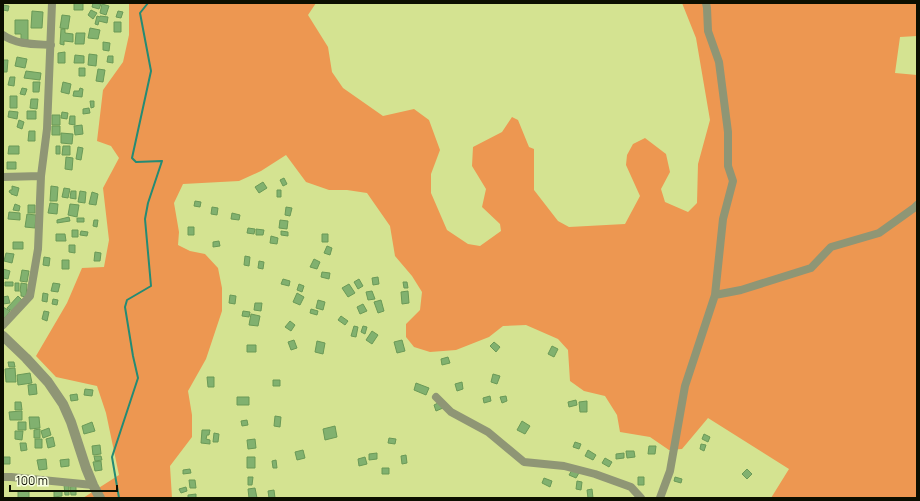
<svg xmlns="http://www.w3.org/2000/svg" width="920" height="501" viewBox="0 0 920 501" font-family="Manrope,sans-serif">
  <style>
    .green { fill: #ed9751 }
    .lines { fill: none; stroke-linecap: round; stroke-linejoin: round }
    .stream { stroke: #248b74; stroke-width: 2 }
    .building { fill: #81b16f; stroke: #6a9957 }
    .minor { stroke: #8f9675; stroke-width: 8 }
    .tertiary { stroke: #8f9675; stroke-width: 10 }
  </style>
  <rect width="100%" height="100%" fill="#d4e391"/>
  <!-- green -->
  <path class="green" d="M129,3H316L308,15L328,47L332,72L343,88L383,116L414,109L429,120L440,150L431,174V193L447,230L468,244L480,246L501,231L500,224L482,207L486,189L472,166L473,147L502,132L512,117L518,120L529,147L534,149V190L558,221L569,227L625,224L640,196L626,165L627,155L633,144L645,138L666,154L670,172L661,189L665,202L688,212L697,203L698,164L710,120L696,38L682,3H917V36L900,37L895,73L917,75V498H771L789,469L708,418L682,449L669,450L650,437L620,432L617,415L605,396L584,391L570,381L568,350L558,339L526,325L503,326L489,337L456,350L430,352L414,347L406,337V324L420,310L422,292L412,276L395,256L390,226L367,193L347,190H329L306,182L286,155L261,171L239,181L183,184L174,203L179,232L178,245L190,251L205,254L218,268L222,288V311L206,359L188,391L192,415V437L170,466L172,498H83L119,475L106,413L97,386L56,377L36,356L67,303L82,268L104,267L109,240L103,188L119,158L111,146L97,141L103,90L123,62L129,35Z"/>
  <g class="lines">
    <!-- stream -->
    <path class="stream" d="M119,498L112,457L138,378L133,356L125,307L127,300L151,286L145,219L148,203L162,161L136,162L132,158L151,71L140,13L148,3"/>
  </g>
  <!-- building -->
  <path class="building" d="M74,3H83V10H74Z
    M93,3L101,4L99,9L92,7Z
    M102,4L109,6L106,15L100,13Z
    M3,5L9,6L8,11L3,10Z
    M91,10L97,13L93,19L88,15Z
    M32,11L43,12L42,28H31Z
    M118,11L123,12L121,18L116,17Z
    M62,15L70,16L68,29L60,28Z
    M97,16L100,17V16L108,17L107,23L99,21L98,25L95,24Z
    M15,20H28V40L21,39V34H15Z
    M114,22H121V32H114Z
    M90,28L100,30L98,39L88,38Z
    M61,29H65V33L73,34V42L64,41V45L60,44Z
    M76,33H85L84,44H75Z
    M103,42L110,43L109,51L103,50Z
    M65,52V63H58V53Z
    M89,54L97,55L96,66L88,65Z
    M75,55L84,56V63H74Z
    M108,56H113V63L107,62Z
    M17,57L27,59L25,68L15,66Z
    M3,60H8L7,72H3Z
    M79,68H85V76H79Z
    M98,69L105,70L103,82L96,81Z
    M26,71L41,73L40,80L24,78Z
    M10,77H15L14,86L8,85Z
    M33,82H40L39,92H33Z
    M63,82L71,84L69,94L61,92Z
    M22,88L27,89L25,95L20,94Z
    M80,88L83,89L82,97L73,96L74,91H79Z
    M10,96H17V108H10Z
    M31,99H38L37,109L30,108Z
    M90,101H94V107L91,108Z
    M89,108L90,113L83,114V109Z
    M9,111L18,112L17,119L8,117Z
    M27,111H36V119H27Z
    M62,112L68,113L67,119L61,118Z
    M52,115H60V125H52Z
    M70,116H75V125L69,124Z
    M19,120L24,122L22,129L17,127Z
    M82,125L83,134L75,135L74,126Z
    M52,126H60V135H52Z
    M29,131H35V141H28Z
    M61,133L73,134L72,144L61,143Z
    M9,146H19V154H8Z
    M56,146H60V154H56Z
    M63,146H70V155H62Z
    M78,147L83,148L81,160L76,159Z
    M66,157L73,158L72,170L65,169Z
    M7,162H16V169H7Z
    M284,178L287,184L283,186L280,180Z
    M263,182L267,188L259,193L255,187Z
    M12,186L19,188L17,196L11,194V193L9,192L10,190H12Z
    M51,186L58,187L57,201H50Z
    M64,188L70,189L68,198L62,197Z
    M277,190H281V197H277Z
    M71,191H76V199L70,198Z
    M80,191L86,192L85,203L78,202Z
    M92,192L98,194L96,205L89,204Z
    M195,201L201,202L200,207L194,206Z
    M50,203L58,204L57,214L48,213Z
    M15,204L20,206L19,211L13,210Z
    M70,204L79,205L77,217L68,215Z
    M28,205H35V213H28Z
    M212,207L218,208L217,215L211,214Z
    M286,207L292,208L290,216L285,215Z
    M9,212L20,213V220L8,219Z
    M232,213L240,215L239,220L231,219Z
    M27,214L36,215L35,228L25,227Z
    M69,217L70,221L57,223V220Z
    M77,218H84V222H77Z
    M94,220H98L97,227L93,226Z
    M280,220L288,221L287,229L279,228Z
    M188,227H194V235H188Z
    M248,228L255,229L254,234L247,233Z
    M256,229L264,230L263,235H256Z
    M72,230H78V237H72Z
    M81,231L88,232L87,236L80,235Z
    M281,231L288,232V236L281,235Z
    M56,234H65L66,241H56Z
    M322,234H328V242H322Z
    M271,236L278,238L277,244L270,243Z
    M219,241L220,246L213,247V242Z
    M13,242H23V249H13Z
    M69,245H75V253L69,252Z
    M327,246L332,248L330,255L324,253Z
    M95,252L101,253L100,261H94Z
    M6,253L14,254L12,263L4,261Z
    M245,256L250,257L249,266L244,265Z
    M44,257L50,258L49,266L43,265Z
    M314,259L320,262L317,269L310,267Z
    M62,260H69V269H62Z
    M259,261L264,262L263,269L258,268Z
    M3,269L10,271L8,279L3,278Z
    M22,270L29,271L27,282L20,281Z
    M322,272L330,273L329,279L321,277Z
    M378,277L379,284L373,285L372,278Z
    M283,279L290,281L289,286L281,284Z
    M359,279L363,286L358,289L354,282Z
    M5,282H13V286H5Z
    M403,282H407L408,288H404Z
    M15,283H19V291H15Z
    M21,283L27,284L26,297L21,296V292H20Z
    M53,283L60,284L58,292L51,291Z
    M299,284L304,286L302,292L297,290Z
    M349,284L355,293L348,297L342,288Z
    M372,291L375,299L368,300L366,292Z
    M408,291L409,303L402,304L401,292Z
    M43,293L48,294L47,302L42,301Z
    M297,293L304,297L300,305L293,302Z
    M230,295L236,296L235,304L229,303Z
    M8,296L10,303L3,304V297Z
    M18,296L22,300L12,311L7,308Z
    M53,299L58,300L57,305L52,304Z
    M318,300L325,302L323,310L316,308Z
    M381,300L384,311L378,313L374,302Z
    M255,303H262L261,311L254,310Z
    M363,304L367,311L360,314L357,307Z
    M3,307L10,311L5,318L3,317Z
    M311,309L318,311L317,315L310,313Z
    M44,311L49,312L47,321L42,319Z
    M243,311L250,312L249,317L242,316Z
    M251,314L260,316L258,326L249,325Z
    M341,316L348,321L345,325L338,320Z
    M290,321L295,325L291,331L285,327Z
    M354,326L358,327L356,337L351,336Z
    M363,326L367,327L365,334L361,332Z
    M372,331L378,335L372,344L366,340Z
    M294,340L297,348L291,350L288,342Z
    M402,340L405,351L397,353L394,342Z
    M317,341L325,343L323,354L315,352Z
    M494,342L500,347L496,352L490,346Z
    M247,345H256V352H247Z
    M552,346L558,349L554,357L548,354Z
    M448,357L450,363L442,365L441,359Z
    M8,362H14L15,367H9Z
    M15,368L16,382H6L5,369Z
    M30,373L32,383L18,385L17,375Z
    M493,374L500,376L497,384L491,382Z
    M207,377H214V387H208Z
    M273,380H280V386H273Z
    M462,382L463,389L457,391L455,384Z
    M416,383L429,388L426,395L414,390Z
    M36,384L37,394L29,395L28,385Z
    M85,389L93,390L92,396L84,395Z
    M77,394L78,400L71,401L70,395Z
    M490,396L491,401L484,403L483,398Z
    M506,396L507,401L502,403L500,397Z
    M237,397H249V405H237Z
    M576,400L577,405L569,407L568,402Z
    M587,401V412H580L579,402Z
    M15,402H21L22,410H15Z
    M440,402L443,408L436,411L434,405Z
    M22,411V420H10L9,412Z
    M275,416L281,417L280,427L274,426Z
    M29,417H39L40,428L30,429Z
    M247,420L248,425L242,426L241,421Z
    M522,421L530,426L525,434L517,430Z
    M18,422H26V430H18Z
    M92,422L95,431L84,434L82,426Z
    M335,426L337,437L325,440L323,429Z
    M49,428L51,435L43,438L41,431Z
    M40,429V438H34V430Z
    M202,430H210L209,435H207L206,439L210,440V444L201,443Z
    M15,431H23L22,440L15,439Z
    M214,433L219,434L218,442H213Z
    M704,434L710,437L708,442L702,439Z
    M53,437L55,446L48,448L46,439Z
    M389,438L396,439L395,444L388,443Z
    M35,439H42V448H35Z
    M255,439L256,448L248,449L247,440Z
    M575,442L581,444L579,449L573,447Z
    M20,443H26L27,450L21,451Z
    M701,444L706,445L704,451L700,449Z
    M100,445L101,454L93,455L92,446Z
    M649,446H656L655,454H648Z
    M303,450L305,458L297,460L295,452Z
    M588,450L596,455L593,460L585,456Z
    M626,451H634L635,457L627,458Z
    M377,453V459L369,460V454Z
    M624,453V458L616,459V454Z
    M406,455L407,463L402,464L401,456Z
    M94,456H101L102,460L95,461Z
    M3,457H10V464H3Z
    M247,457H255V468H247Z
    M365,457L367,464L359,466L358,459Z
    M605,458L612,462L609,467L602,463Z
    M46,459L47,469L39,470L37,460Z
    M69,459V466L61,467L60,460Z
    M276,460L277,468H273L272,461Z
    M101,461L102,470L95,471L93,462Z
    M382,468H389V474H382Z
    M190,469L191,473L183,474V470Z
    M747,469L752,474L747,479L742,474Z
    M572,470L579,473L576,478L569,475Z
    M248,477H253L252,485H248Z
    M638,477H644V485H638Z
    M675,477L682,479L681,483L674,481Z
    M544,478L552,481L550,487L542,483Z
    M189,480H195L196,488H190Z
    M577,481L582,482L581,490L576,489Z
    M64,485H69V495H65Z
    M76,486V495H71L70,487Z
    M186,487L187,491L181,493L179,489Z
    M255,488L257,498H249L248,489Z
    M592,489L593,498H588L587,490Z
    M274,490L275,498H269L268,491Z
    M18,491H29V498H18Z
    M54,491H62V496L54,497Z
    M196,494V498H188V495Z"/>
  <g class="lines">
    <!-- minor -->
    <path class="minor" d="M3,35C17,45 35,44 51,45
      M3,177L41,176
      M715,295L741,290L811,268L831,247L879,233L914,208L917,205
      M3,325L30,296L38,249L41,176L47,129L52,3
      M436,397L451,412L488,432L524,462L564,466L595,474L631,487L641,498
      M3,477H11L93,485
      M660,498L670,471L685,386L715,295L723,219L733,181L728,166V132L719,62L708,31L707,8L706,3"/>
    <!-- tertiary -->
    <path class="tertiary" d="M3,336L26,358L48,382L63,404L71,422L86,468L93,485L100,498"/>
  </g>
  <!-- border -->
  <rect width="920" height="501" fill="none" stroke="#0c0f00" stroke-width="8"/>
  <!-- scale -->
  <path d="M10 485v6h107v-6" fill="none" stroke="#0c0f00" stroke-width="2"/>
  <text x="16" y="485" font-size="12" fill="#0c0f00" stroke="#f8ffdf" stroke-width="3" paint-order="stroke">100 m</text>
</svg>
